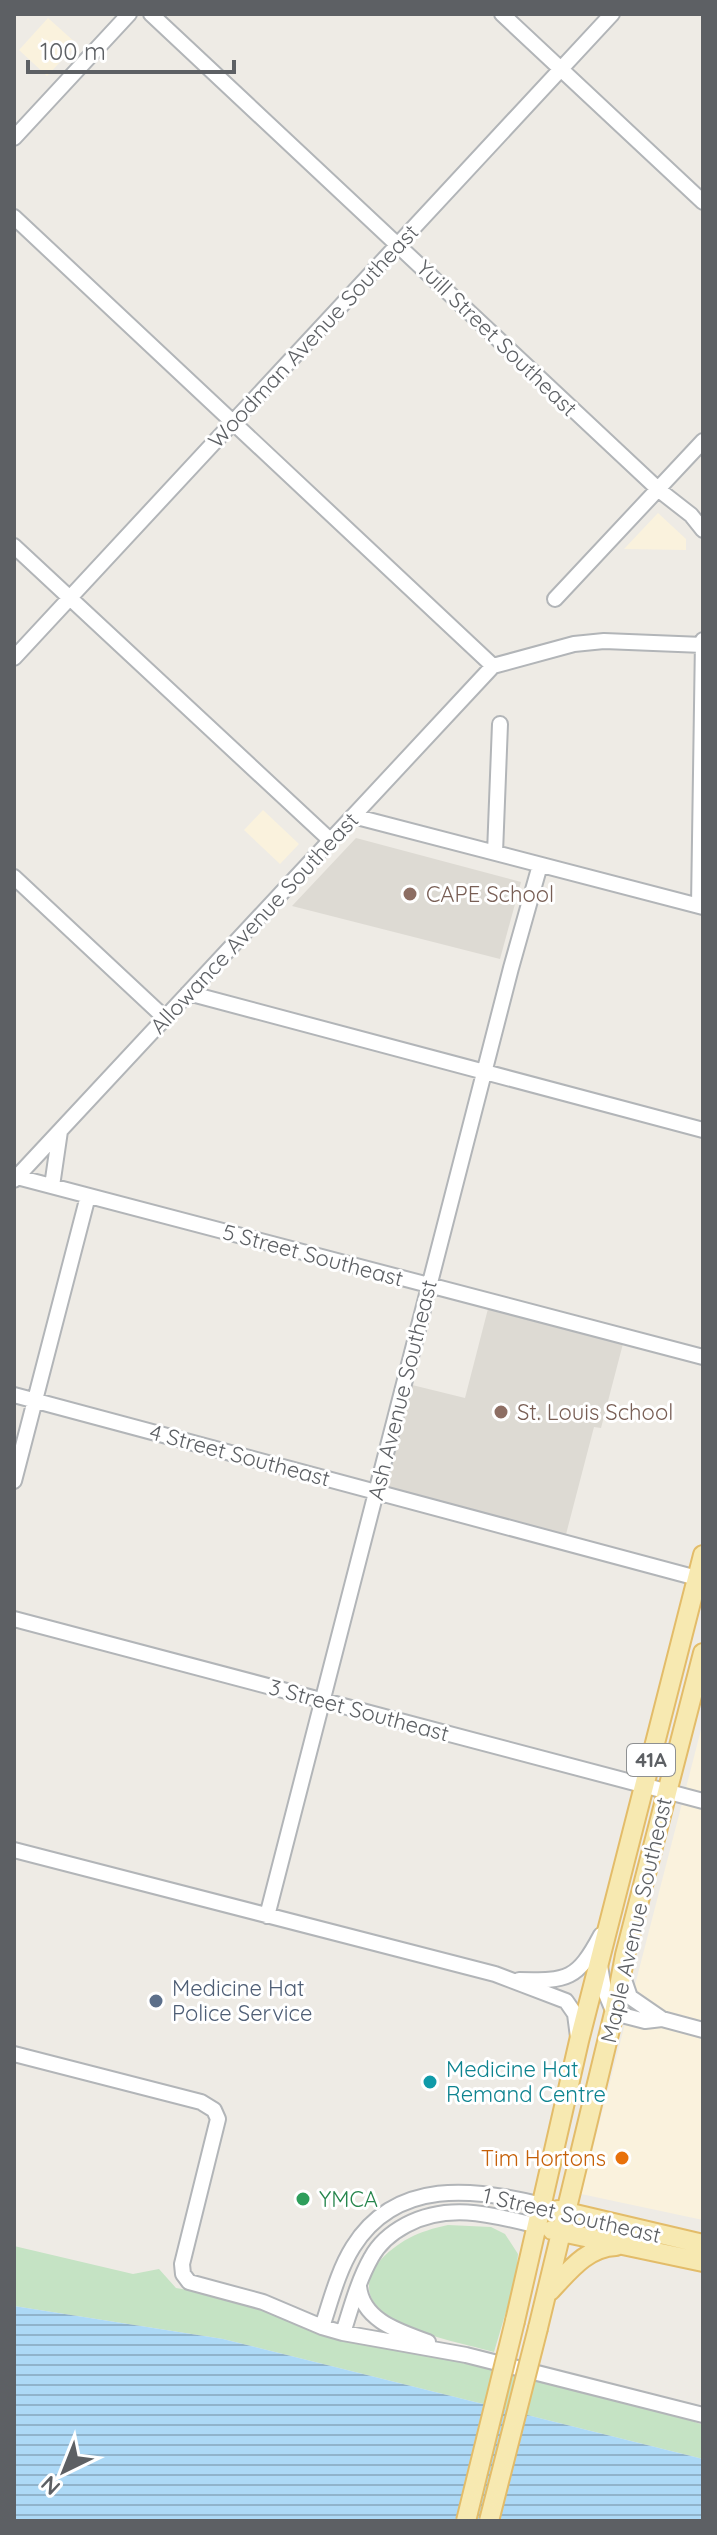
<svg xmlns="http://www.w3.org/2000/svg" width="717" height="2535" viewBox="0 0 717 2535" font-family="Quicksand,sans-serif">
  <style>
    .commercial { fill: #faf2dd }
    .education { fill: #dddad3 }
    .grass { fill: #c5e3c4 }
    .water { fill: url(#water-rules) }
    .lines { fill: none; stroke-linecap: round; stroke-linejoin: round }
    .minor-casing { stroke: #b2b5b8; stroke-width: 18 }
    .major-casing { stroke: #e3bc69; stroke-width: 22 }
    .minor { stroke: #fff; stroke-width: 14 }
    .major { stroke: #f7e9b1; stroke-width: 18 }
    .major-bridge-casing { stroke: #e3bc69; stroke-width: 22; stroke-linecap: butt }
    .major-bridge { stroke: #f7e9b1; stroke-width: 18 }
    .education-dot { fill: #8d6e63; stroke: #fff; stroke-width: 3 }
    .service-dot { fill: #5c6f8a; stroke: #fff; stroke-width: 3 }
    .culture-dot { fill: #0f9aa8; stroke: #fff; stroke-width: 3 }
    .food-dot { fill: #e8710a; stroke: #fff; stroke-width: 3 }
    .leisure-dot { fill: #2e9e5b; stroke: #fff; stroke-width: 3 }
    .labels { text-anchor: middle; stroke-width: 6; stroke-linejoin: round; paint-order: stroke }
    .shield { fill: #fff; stroke: #8e9092; stroke-width: 2 }
    .shield-label { font-size: 20px; font-weight: bold; fill: #5d6064 }
    .street-label { font-size: 22px; fill: #5d6064; stroke: #fff }
    .education-label { font-size: 22px; fill: #785e54; stroke: #fff; text-anchor: start }
    .service-label { font-size: 22px; fill: #4e5e75; stroke: #fff; text-anchor: start }
    .culture-label { font-size: 22px; fill: #0d838f; stroke: #fff; text-anchor: start }
    .food-label { font-size: 22px; fill: #c56008; stroke: #fff; text-anchor: end }
    .leisure-label { font-size: 22px; fill: #27864d; stroke: #fff; text-anchor: start }
  </style>
  <defs>
    <pattern id="water-rules" width="6" height="5" patternUnits="userSpaceOnUse" patternTransform="scale(2)"><rect width="6" height="5" fill="#add9f6"/><path d="M0 2.5h6" fill="none" stroke="#90b3cb"/></pattern>
  </defs>
  <rect width="100%" height="100%" fill="#eeebe5"/>
  <!-- commercial -->
  <path class="commercial" d="M48,18L77,44L47,76L19,50Z
    M658,513L686,539V550L624,549Z
    M263,810L299,844L280,864L244,830Z
    M703,1722V2220L581,2194Z"/>
  <!-- education -->
  <path class="education" d="M356,838L521,882L500,959L292,906Z
    M490,1301L625,1336L601,1428L594,1427L564,1542L376,1492L404,1383L465,1398Z"/>
  <!-- grass -->
  <path class="grass" d="M448,2225L491,2227L505,2234L518,2254L516,2278L494,2352C462,2342 368,2328 369,2286C369,2277 372,2269 378,2263C397,2241 419,2231 448,2225Z
    M14,2246L133,2274L159,2269L176,2288L247,2300L317,2332L534,2378L692,2421L703,2425V2459L223,2339L14,2306Z"/>
  <!-- water -->
  <path class="water" d="M14,2306L223,2339L703,2459V2521H14Z"/>
  <g class="lines">
    <defs>
      <path id="minor" d="M151,14L659,490L691,515L703,530
        M502,14L703,202
        M14,138L129,14
        M14,217L493,666
        M14,546L330,840
        M555,599L703,441
        M14,658L612,14
        M493,666L574,644L604,641L703,645
        M353,816L703,907
        M495,853L500,724
        M14,877L165,1018
        M699,906L703,640
        M188,993L703,1130
        M17,1177L703,1357
        M14,1180L493,666
        M52,1186L60,1131
        M14,1395L697,1578
        M14,1481L88,1196
        M14,1619L703,1801
        M14,1850L495,1974L566,2001L575,2014L578,2037
        M267,1916L511,968L540,865
        M600,1966L604,1989L614,2013L645,2021L662,2019L703,2030
        M622,1974L630,1997L662,2019
        M519,1980C568,1981 577,1980 601,1935
        M14,2054L201,2102L214,2110L218,2119L182,2264L183,2274L189,2282L263,2302L322,2327L343,2333L466,2355L703,2415
        M359,2286C362,2321 401,2332 428,2342
        M322,2327C331,2300 338,2271 353,2247C396,2178 475,2188 542,2205
        M343,2333C351,2308 358,2281 371,2258C379,2243 391,2233 406,2225C449,2202 493,2215 538,2226"/>
      <path id="major" d="M558,2210L703,2244
        M552,2230L703,2262
        M550,2291C569,2271 587,2247 616,2246
        M515,2321L579,2041L703,1555
        M538,2328L614,2013L625,1955L703,1653"/>
    </defs>
    <!-- minor casing -->
    <use href="#minor" class="minor-casing"/>
    <!-- major casing -->
    <use href="#major" class="major-casing"/>
    <!-- minor -->
    <use href="#minor" class="minor"/>
    <!-- major -->
    <use href="#major" class="major"/>
    <defs>
      <path id="major-bridge" d="M466,2521L515,2321
        M489,2521L538,2328"/>
    </defs>
    <!-- major-bridge casing -->
    <use href="#major-bridge" class="major-bridge-casing"/>
    <!-- major-bridge -->
    <use href="#major-bridge" class="major-bridge"/>
  </g>
  <!-- markers -->
  <g class="education-dot">
    <circle cx="410" cy="894" r="8"/>
    <circle cx="501" cy="1412" r="8"/>
  </g>
  <circle class="service-dot" cx="156" cy="2001" r="8"/>
  <circle class="culture-dot" cx="430" cy="2082" r="8"/>
  <circle class="food-dot" cx="622" cy="2158" r="8"/>
  <circle class="leisure-dot" cx="303" cy="2199" r="8"/>
  <g class="labels">
    <!-- shield labels -->
    <rect class="shield" x="627" y="1744" width="48" height="32" rx="6"/>
    <g class="shield-label">
      <text x="651" y="1767">41A</text>
    </g>
    <!-- street labels -->
    <g class="street-label">
      <text transform="translate(313 336) rotate(-47)" y="8">Woodman Avenue Southeast</text>
      <text transform="translate(497 338) rotate(44)" y="8">Yuill Street Southeast</text>
      <text transform="translate(254 923) rotate(-47)" y="8">Allowance Avenue Southeast</text>
      <text transform="translate(313 1255) rotate(15)" y="8">5 Street Southeast</text>
      <text transform="translate(402 1390) rotate(-76)" y="8">Ash Avenue Southeast</text>
      <text transform="translate(240 1455) rotate(15)" y="8">4 Street Southeast</text>
      <text transform="translate(359 1710) rotate(15)" y="8">3 Street Southeast</text>
      <text transform="translate(636 1920) rotate(-77)" y="8">Maple Avenue Southeast</text>
      <text transform="translate(572 2215) rotate(13)" y="8">1 Street Southeast</text>
    </g>
    <!-- education labels -->
    <g class="education-label">
      <text x="426" y="902">CAPE School</text>
      <text x="517" y="1420">St. Louis School</text>
    </g>
    <!-- service labels -->
    <g class="service-label">
      <text x="172" y="1996">Medicine Hat<tspan x="172" dy="25">Police Service</tspan></text>
    </g>
    <!-- culture labels -->
    <g class="culture-label">
      <text x="446" y="2077">Medicine Hat<tspan x="446" dy="25">Remand Centre</tspan></text>
    </g>
    <!-- food labels -->
    <g class="food-label">
      <text x="606" y="2166">Tim Hortons</text>
    </g>
    <!-- leisure labels -->
    <g class="leisure-label">
      <text x="319" y="2207">YMCA</text>
    </g>
  </g>
  <!-- border -->
  <rect width="717" height="2535" fill="none" stroke="#5d6064" stroke-width="32"/>
  <!-- north arrow -->
  <g transform="translate(64 2471) rotate(223)" stroke="#ffffff" stroke-width="6" paint-order="stroke">
  <path d="M0-6L14 30L0 20L-14 30Z" fill="#5d6064"/>
  <text y="-12" font-size="22" font-weight="bold" text-anchor="middle" fill="#5d6064">N</text>
  </g>
  <!-- scale -->
  <path d="M28 60v12h206v-12" fill="none" stroke="#5d6064" stroke-width="4"/>
  <text x="40" y="60" font-size="24" fill="#5d6064" stroke="#ffffff" stroke-width="6" paint-order="stroke">100 m</text>
</svg>
